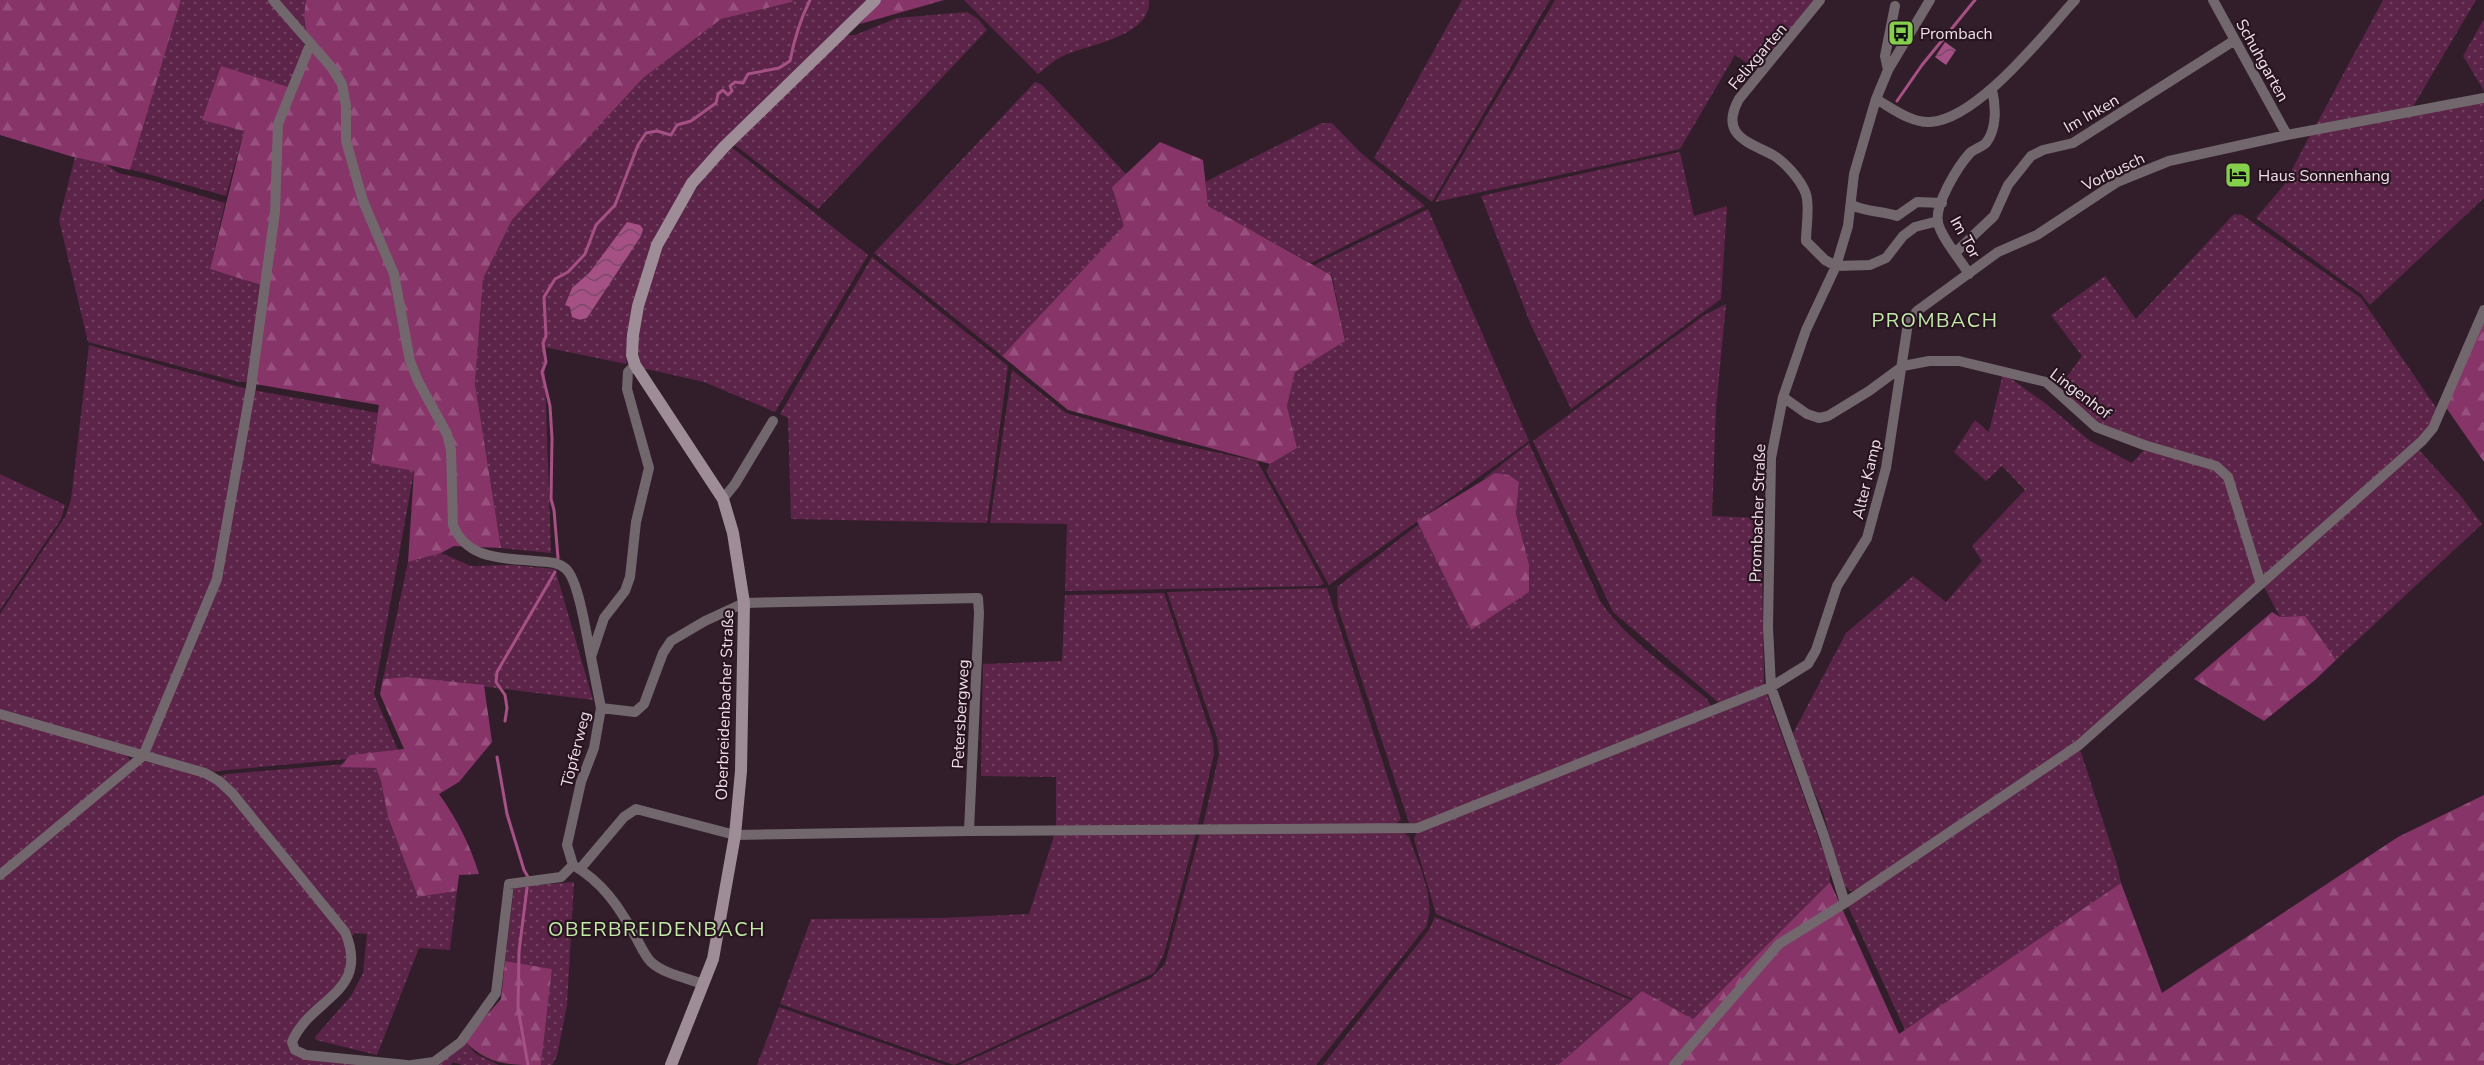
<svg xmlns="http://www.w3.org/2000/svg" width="2484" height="1065" viewBox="0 0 2484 1065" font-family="'Nunito Sans',sans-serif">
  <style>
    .green { fill: url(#green-dots) }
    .forest { fill: url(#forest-firs) }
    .water { fill: url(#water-waves) }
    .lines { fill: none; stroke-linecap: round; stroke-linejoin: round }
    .stream { stroke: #a65186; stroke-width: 3 }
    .street { stroke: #72676d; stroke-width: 10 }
    .secondary { stroke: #9e8c96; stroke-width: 12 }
    .labels { text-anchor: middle; stroke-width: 4.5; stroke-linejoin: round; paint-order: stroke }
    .poi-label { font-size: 16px; fill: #eedfe7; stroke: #281420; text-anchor: start }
    .street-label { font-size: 16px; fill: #eedfe7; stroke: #281420 }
    .quarter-label { font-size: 20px; letter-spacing: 1.5px; fill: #c1eba7; stroke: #281420 }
  </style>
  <defs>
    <pattern id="green-dots" width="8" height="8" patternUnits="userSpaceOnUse" patternTransform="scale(1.5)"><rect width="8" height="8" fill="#5c2448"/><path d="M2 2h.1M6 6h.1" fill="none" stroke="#744362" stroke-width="1.8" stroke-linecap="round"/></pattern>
    <pattern id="forest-firs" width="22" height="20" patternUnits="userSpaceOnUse" patternTransform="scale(1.5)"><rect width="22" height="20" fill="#873469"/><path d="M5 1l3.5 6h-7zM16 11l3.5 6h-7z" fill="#98517e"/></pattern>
    <pattern id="water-waves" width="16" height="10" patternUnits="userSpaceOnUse" patternTransform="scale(1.5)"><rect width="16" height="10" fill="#a65186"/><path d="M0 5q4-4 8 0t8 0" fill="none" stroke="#7b4b69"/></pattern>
  </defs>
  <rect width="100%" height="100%" fill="#321e2a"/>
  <!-- green -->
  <path class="green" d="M181,0H271L304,44V51L289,87L221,67L203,120L244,131L226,196L130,169Z
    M277,0H306L304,15L306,35Z
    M793,0H868L713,151L647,261L631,310L626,364L544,347L551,553L501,548L475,384L483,279L512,220L642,78L721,19L792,2Z
    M964,0H1149C1151,36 1091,44 1065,55C1055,59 1046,68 1038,74Z
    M1462,0H1550L1432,202L1374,158Z
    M1555,0H1816L1758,70L1735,55L1680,149L1435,202Z
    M2383,0H2476L2411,110L2314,129Z
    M967,12L978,19L987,30L818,209L732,143L845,35H855L897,18Z
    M2484,19V91L2463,56Z
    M1035,82L1042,85L1126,174L1112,187L1125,226L1002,356L874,253Z
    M2484,101V198L2370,305L2361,294L2256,218L2284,185L2310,135Z
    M1322,123H1332L1361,153L1425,206L1311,263L1207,206L1205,182Z
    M730,146L868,255L775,412L704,382L642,368C635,348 638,330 643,310C656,244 687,196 730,146Z
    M1680,152L1694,216L1727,206L1721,299L1571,409L1531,325L1481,196Z
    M75,157L107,165L118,173L150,180L225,203L210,269L261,285L250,374L246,382H239L88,342L59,220Z
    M1428,209L1529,441L1329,585L1266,471L1270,464L1297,448L1287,406L1295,372L1345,340L1332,275L1314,265Z
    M2234,214L2242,215L2361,298L2437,409L2425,436L2264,575L2261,573L2229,475L2096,424L2058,389L2082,356L2051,315L2105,276L2136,319Z
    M872,257L1008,366L987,523L791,519L788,418L780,414Z
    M1726,304L1716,408L1712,516L1761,518L1764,685L1719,703L1613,612L1533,441L1703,316Z
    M89,345L247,389L214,582L143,747L140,749L0,712V614L65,517L71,500Z
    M1012,370L1066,413L1168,442L1257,461L1324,584L1319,586L1065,591L1067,524L990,523Z
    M2003,373L2045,403L2090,441L2132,463L2145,449L2215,468L2226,479L2257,582L2097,728L1857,890L1850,891L1842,883L1823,812L1791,737L1846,633L1913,576L1946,602L1982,561L1972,546L2025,490L2002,466L1986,481L1954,452L1975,420L1989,432Z
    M252,390L378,413L371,462L414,471L374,694L398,750L350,755L347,759L217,771L212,774L149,752L212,598Z
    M1529,443L1600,601C1627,640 1670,668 1707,699L1711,706L1420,824L1409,823L1338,608L1337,587L1419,524L1471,630L1529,564L1516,514L1519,482C1506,472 1498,472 1483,479Z
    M2418,449L2460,495L2482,524L2336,660L2305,617H2280L2263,585Z
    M0,474L65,505L61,519L0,610Z
    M441,553L471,566L511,565L555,569L593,700L408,677L383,679L408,562Z
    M1327,588L1401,819L1396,824L1203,826L1219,754L1217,738L1167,592Z
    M1164,593L1213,740L1214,754L1198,824L1193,827L1056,828V777L981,776L983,664L1062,661L1065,595Z
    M1767,694L1830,870V882L1693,1019L1642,991L1633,999L1436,914L1414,839L1417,831Z
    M0,718L126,754L130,760L128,764L0,871Z
    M2077,750L2081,752L2118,868L2121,883L1905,1030L1847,904Z
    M143,761L199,774L220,786L344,933L350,947L347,975L302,1023L295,1051L389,1065H0V877Z
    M343,764L340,766L376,768L381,781L388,817L418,897L457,891L450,950L419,948L377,1055L316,1040L315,1037L351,996L363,973L367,934L355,933L351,937L216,777L227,774Z
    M1402,831L1409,837C1418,864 1437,899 1426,927L1316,1065H959L1151,978L1165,964L1200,833Z
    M1055,833H1196L1164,954L1154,973L954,1065L780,1004L811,919L941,918L1029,914Z
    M574,882L567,1005L557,1056L552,1065H541L552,969L505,961L514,887Z
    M1435,917L1631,1000L1558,1065H1323L1429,930Z
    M779,1007L945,1065H757Z
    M464,1041L476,1054L499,1065H462L453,1062L451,1065H428Z"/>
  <!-- forest -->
  <path class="forest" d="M0,0H181L130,170L70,156L0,135Z
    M306,0H793L792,2L721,19L643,78L512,220L483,279L475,384L501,548L454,546L441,553L408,562L414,471L371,463L379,405L255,384L261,285L210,269L244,131L202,120L221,66L295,89L309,56L304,15Z
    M881,0H944L860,24Z
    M1160,142L1203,160L1208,206L1331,275L1345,341L1295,372L1287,406L1297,448L1270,464L1068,410L1002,356L1124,226L1112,187Z
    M2484,306V462L2445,406Z
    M1495,473L1509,475L1519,482L1516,514L1529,564V592L1471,630L1417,521Z
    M2272,612L2280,617L2305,616L2336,660L2315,680L2264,721L2194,679Z
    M408,677L484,685L492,742L459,782L439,794C457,819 470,845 479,874L459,875L457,891L418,897L388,817L381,781L376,768L340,767L350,755L404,749L380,694L383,679Z
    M2484,795V1065H1558L1642,991L1693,1019L1830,882L1899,1034L2121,883L2162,993L2398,837Z
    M505,961L552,969L541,1065C507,1065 489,1065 464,1041L501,999Z"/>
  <!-- water -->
  <path class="water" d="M1945,42L1956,50L1946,65L1935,57Z
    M627,222L640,225L643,229L641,236L587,318L580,320L572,317L570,307L565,305L572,288L590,272Z"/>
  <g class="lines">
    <!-- stream -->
    <path class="stream" d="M1897,101L1922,65L1975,0
      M558,558L554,510L551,499L552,438L550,406L542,372L546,362L543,343L546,336L544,297L555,279L568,272L585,254L596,225L615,205L638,145L646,133L657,131L671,135L677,125L691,121L716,103L718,94L723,90L728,95L732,91L730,86L735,82L743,83L748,74L779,68L790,61C794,40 801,18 810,0
      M505,721L507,708L505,695L496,682L497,672L555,572
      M497,757L507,814L524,870L528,877
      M527,888L519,951L518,1008L528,1065"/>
    <!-- street -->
    <path class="street" d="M273,0L332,68L342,84L346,106V141L363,201L394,274L410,361L418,381L447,434L451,450L453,525C467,560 503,558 535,561C546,562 557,561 566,569C579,581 587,638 591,657
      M1820,0L1739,99C1719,135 1748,142 1773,155C1785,162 1801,180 1806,194C1810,207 1806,227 1806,241L1825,260L1836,266L1870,265L1886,258L1903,236L1915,227L1938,221
      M2213,0L2287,135
      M1888,70L1885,56L1895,6
      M1876,99C1892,108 1911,123 1930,122C1977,120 2044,34 2075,0
      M1852,205C1866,212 1882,211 1897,216L1917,202L1942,203
      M1956,252L1994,216L2008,185L2031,156L2043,150L2073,143L2235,40
      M1969,274C1960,259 1942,239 1938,223C1934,205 1958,166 1970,153C1974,149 1982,147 1986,143C1997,129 1996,106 1992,90
      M635,365L628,372L627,389L649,468L636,522L630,577L625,591L604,618L591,657L601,708L594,748L581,782L567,845L573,865C602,882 618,905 634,934C639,942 644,955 651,962C664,974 687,978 703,984
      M1783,397L1807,414L1819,418L1828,416L1869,391L1903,366L1929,361H1959L2046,382L2096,427L2144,445L2216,466L2228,477L2261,584
      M723,499L735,484L773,421
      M0,714L205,773L219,781L232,793L345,932C371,993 310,998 292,1042L295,1050L306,1055L407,1065
      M969,831L1418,828L1771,687L1808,664L1816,650L1837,586L1867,538L1886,468L1908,323L1917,311L1998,252L2037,235L2117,182L2169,161L2287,135L2484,98
      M580,869L624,817L636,809L735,835L969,831L979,613L978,598L744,603L705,621L671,641L663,653L644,704L635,712L601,708
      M0,875L143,756L217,579L251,387L275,212L278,124L310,45
      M1845,903L1824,836L1771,687L1768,627L1771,458L1783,397L1806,330L1836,266L1848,226L1854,174L1876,99L1888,70L1930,0
      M412,1065L434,1062L461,1042L496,993L509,884L561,877L573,865
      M1674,1065L1779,944L1845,903L2079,745L2422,441L2433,428L2484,310"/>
    <!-- secondary -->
    <path class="secondary" d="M671,1065L713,959L735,835L741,771L744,603L733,533L723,499L635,365L632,355L633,335L638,306L657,245L692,183L724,147L875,0"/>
  </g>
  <!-- icons -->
  <defs>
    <symbol id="bus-square" viewBox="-11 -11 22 22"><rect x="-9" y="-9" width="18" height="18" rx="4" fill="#86cf4c" stroke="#281420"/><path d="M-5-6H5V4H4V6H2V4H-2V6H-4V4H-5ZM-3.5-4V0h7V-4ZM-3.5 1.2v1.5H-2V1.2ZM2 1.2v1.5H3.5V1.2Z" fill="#111"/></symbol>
    <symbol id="hotel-square" viewBox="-11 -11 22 22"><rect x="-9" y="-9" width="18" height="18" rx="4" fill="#86cf4c" stroke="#281420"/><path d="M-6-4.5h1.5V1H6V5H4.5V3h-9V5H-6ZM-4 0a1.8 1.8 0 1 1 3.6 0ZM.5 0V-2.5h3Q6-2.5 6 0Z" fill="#111"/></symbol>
  </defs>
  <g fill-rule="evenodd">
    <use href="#bus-square" x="1886" y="18" width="30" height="30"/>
    <use href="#hotel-square" x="2223" y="160" width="30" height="30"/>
  </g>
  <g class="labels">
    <!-- poi labels -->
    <g class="poi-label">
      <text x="1920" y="39">Prombach</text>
      <text x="2258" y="181">Haus Sonnenhang</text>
    </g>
    <!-- street labels -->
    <g class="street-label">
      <text transform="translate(1757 56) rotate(-50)" y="6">Felixgarten</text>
      <text transform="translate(2263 60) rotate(61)" y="6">Schuhgarten</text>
      <text transform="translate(2091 113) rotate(-30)" y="6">Im Inken</text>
      <text transform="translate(2113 171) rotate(-26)" y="6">Vorbusch</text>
      <text transform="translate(1966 237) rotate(61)" y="6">Im Tor</text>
      <text transform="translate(2081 393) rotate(37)" y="6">Lingenhof</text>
      <text transform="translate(1866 479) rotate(-77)" y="6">Alter Kamp</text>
      <text transform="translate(1757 513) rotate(-88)" y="6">Prombacher Straße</text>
      <text transform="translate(724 705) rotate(-88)" y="6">Oberbreidenbacher Straße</text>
      <text transform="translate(960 714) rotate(-87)" y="6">Petersbergweg</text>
      <text transform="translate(575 749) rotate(-76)" y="6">Töpferweg</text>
    </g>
    <!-- quarter labels -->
    <g class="quarter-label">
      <text x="1935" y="327">PROMBACH</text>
      <text x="657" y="936">OBERBREIDENBACH</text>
    </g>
  </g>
</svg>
